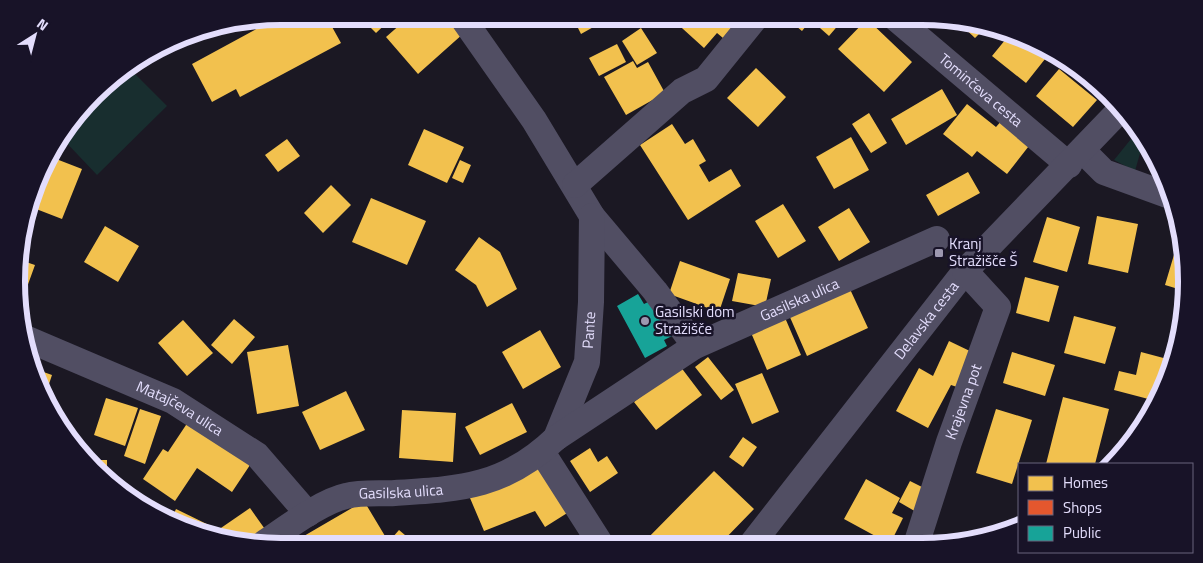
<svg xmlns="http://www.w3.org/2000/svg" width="1203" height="563" viewBox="0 0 1203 563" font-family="'Titillium Web',sans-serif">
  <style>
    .green { fill: #182e2f }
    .homes { fill: #f2c14e }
    .shops { fill: #e4572e }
    .public { fill: #17a398 }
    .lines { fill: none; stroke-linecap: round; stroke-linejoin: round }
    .minor { stroke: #514e63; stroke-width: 26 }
    .poi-dot { fill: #9d98b0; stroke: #181328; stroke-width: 2 }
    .labels { text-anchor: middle; stroke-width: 5; stroke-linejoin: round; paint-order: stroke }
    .street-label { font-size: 15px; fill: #e3ddfc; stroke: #181328 }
    .poi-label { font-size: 15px; fill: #e3ddfc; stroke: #181328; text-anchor: start }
    .rim { fill: none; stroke: #e3ddfc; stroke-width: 6 }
  </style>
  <rect width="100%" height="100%" fill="#1b1823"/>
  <!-- green -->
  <path class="green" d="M128,67L167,106L97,175L60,136L103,89Z
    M1138,137L1147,151L1141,150L1135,171L1114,160L1131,139L1135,141Z"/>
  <!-- homes -->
  <path class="homes" d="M282,16H326L341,43L240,97L236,89L212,102L192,64L260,27L257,20Z
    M359,16H394L376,33Z
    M410,16H450L464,33L418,74L386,37Z
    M572,16H613L581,34Z
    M675,16H742L723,38L717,33L704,48L672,19Z
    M784,16H846L829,36L811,20L802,31Z
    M867,19L912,62L884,92L838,49Z
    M960,24L984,29L975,38Z
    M641,28L657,53L637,65L622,41Z
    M1010,34L1023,37L1049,54L1026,83L992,56Z
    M617,44L626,62L599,76L589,58Z
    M633,61L637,68L648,62L665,93L626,115L604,77Z
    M756,68L786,97L758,127L727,98Z
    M1059,69L1097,100L1073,127L1036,96Z
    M942,89L957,115L906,145L891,119Z
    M967,104L996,127L1003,119L1032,142L1007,174L977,151L972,157L943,134Z
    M869,113L887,143L871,153L852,124Z
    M672,124L685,144L693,139L706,161L699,165L709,182L731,169L741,186L688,220L640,145Z
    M424,129L464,147L447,183L408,165Z
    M851,137L869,170L834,189L816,157Z
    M287,139L300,156L278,172L265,155Z
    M51,157L82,169L62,219L31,207Z
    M460,160L471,165L463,183L452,178Z
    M968,172L980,193L938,216L926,195Z
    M331,185L351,205L323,233L304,213Z
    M371,198L426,221L407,265L352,242Z
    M783,204L806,241L778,258L755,221Z
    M849,208L870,242L839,261L818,227Z
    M1097,216L1138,224L1128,273L1088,264Z
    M1047,217L1080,227L1067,272L1033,262Z
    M105,226L139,246L118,282L84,262Z
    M479,237L500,252L517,289L487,307L476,285L455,270Z
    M1176,248L1180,249L1187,282L1185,291L1165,285Z
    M20,260L35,265L22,301L19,300Z
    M680,261L730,279L719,312L669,294Z
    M738,273L771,279L765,307L732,301Z
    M1025,277L1059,286L1049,322L1016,313Z
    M849,287L868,328L807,356L789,315Z
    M783,313L801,355L767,370L749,328Z
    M1074,316L1116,327L1105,364L1064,353Z
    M234,319L255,337L232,364L211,345Z
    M183,320L213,353L187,376L158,343Z
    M540,330L561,367L523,389L502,352Z
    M949,341L974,353L957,387L951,385L928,428L896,411L919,368L933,376Z
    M288,345L299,406L257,414L247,352Z
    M1012,352L1055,365L1045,396L1003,383Z
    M1141,352L1171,360L1166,383L1156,401L1114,390L1119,371L1136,375Z
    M708,357L734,390L721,400L695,367Z
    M680,366L702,395L656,430L634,402Z
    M35,369L52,375L44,399Z
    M762,373L779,412L752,424L735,384Z
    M346,391L365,430L320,450L302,412Z
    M1063,397L1109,409L1095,464H1046Z
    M106,398L138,408L125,446L94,435Z
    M512,403L527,432L480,455L465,427Z
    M140,409L161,416L145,464L124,456Z
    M996,409L1032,420L1012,484L976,473Z
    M402,410L456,413L453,462L399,458Z
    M188,422L250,465L232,492L197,468L175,501L143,479L163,449L168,452Z
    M743,437L757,447L743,467L729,457Z
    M590,448L598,462L607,456L618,473L590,492L570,461Z
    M88,460H107V478L94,469Z
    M544,466L572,510L545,527L535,511L484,531L470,498Z
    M714,471L754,509L719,545L640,546Z
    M866,479L900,498L892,513L903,518L890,544L844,519Z
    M910,481L930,491L918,513L899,502Z
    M364,501L385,536L368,546L285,547Z
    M250,508L267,532L253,541L221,535L218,530Z
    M176,509L217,529L215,534L180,526L171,520Z
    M399,530L418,546H385Z"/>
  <!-- shops -->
  <path class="shops" d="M1072,69L1077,73L1090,81L1087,84Z"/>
  <!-- public -->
  <path class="public" d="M638,294L644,304L654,299L674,335L664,340L667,346L645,358L617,306Z"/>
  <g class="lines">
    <!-- minor -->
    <g class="minor">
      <path d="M461,16L534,120L592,216L655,291L695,346"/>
      <path id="s1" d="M893,16L1069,165"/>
      <path d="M1082,150L1104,172L1170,196"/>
      <path d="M575,185L682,91L706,79L757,16"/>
      <path id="s2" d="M25,338L173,401L257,455L308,514"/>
      <path id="s3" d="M556,438L587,362L591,302L592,216"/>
      <path d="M542,452L602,546"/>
      <path id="s4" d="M264,543C285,529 322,501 346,496C361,492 380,494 395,493C461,489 505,487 556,438L695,346L937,239"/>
      <path id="s5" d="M751,545L965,271L1120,110"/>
      <path id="s6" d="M916,545L949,442L998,307L965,271"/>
    </g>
  </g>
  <!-- markers -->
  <g class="poi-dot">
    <rect x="934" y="248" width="10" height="10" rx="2.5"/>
    <circle cx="645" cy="321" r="5"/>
  </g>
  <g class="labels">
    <!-- street labels -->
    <g class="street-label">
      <text dy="5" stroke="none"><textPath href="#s1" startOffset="115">Tominčeva cesta</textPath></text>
      <text dy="5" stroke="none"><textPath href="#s4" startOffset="600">Gasilska ulica</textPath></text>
      <text dy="5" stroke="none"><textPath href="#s5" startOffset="285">Delavska cesta</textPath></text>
      <text dy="5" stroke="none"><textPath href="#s3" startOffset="114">Pante</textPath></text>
      <text dy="5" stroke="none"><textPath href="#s6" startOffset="151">Krajevna pot</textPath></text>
      <text dy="5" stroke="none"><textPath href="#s2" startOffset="170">Matajčeva ulica</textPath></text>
      <text dy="5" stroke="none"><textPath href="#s4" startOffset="150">Gasilska ulica</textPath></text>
    </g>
    <!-- poi labels -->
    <g class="poi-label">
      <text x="949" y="249">Kranj<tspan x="949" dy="17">Stražišče Š</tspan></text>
      <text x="655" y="317">Gasilski dom<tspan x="655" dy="17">Stražišče</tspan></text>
    </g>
  </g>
  <!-- crop -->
  <path d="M0 0H1203V563H0ZM281 25H922A256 256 0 0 1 1178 281V282A256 256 0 0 1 922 538H281A256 256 0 0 1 25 282V281A256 256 0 0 1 281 25Z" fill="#181328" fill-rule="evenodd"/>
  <path class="rim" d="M281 25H922A256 256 0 0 1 1178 281V282A256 256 0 0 1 922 538H281A256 256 0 0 1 25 282V281A256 256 0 0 1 281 25Z"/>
  <!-- legend -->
  <rect x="1018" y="463" width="175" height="90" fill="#181328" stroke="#69647d"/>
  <rect x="1028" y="476" width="25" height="15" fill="#f2c14e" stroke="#69647d"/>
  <text x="1063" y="488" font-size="15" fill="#e3ddfc">Homes</text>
  <rect x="1028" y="500" width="25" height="15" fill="#e4572e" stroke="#69647d"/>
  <text x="1063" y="513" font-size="15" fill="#e3ddfc">Shops</text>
  <rect x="1028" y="526" width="25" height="15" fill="#17a398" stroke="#69647d"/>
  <text x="1063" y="538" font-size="15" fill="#e3ddfc">Public</text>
  <!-- north arrow -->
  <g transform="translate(35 35) rotate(36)" stroke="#181328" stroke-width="4" paint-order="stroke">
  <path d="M0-4L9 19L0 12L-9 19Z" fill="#e3ddfc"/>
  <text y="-8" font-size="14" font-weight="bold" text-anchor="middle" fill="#e3ddfc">N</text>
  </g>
</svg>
